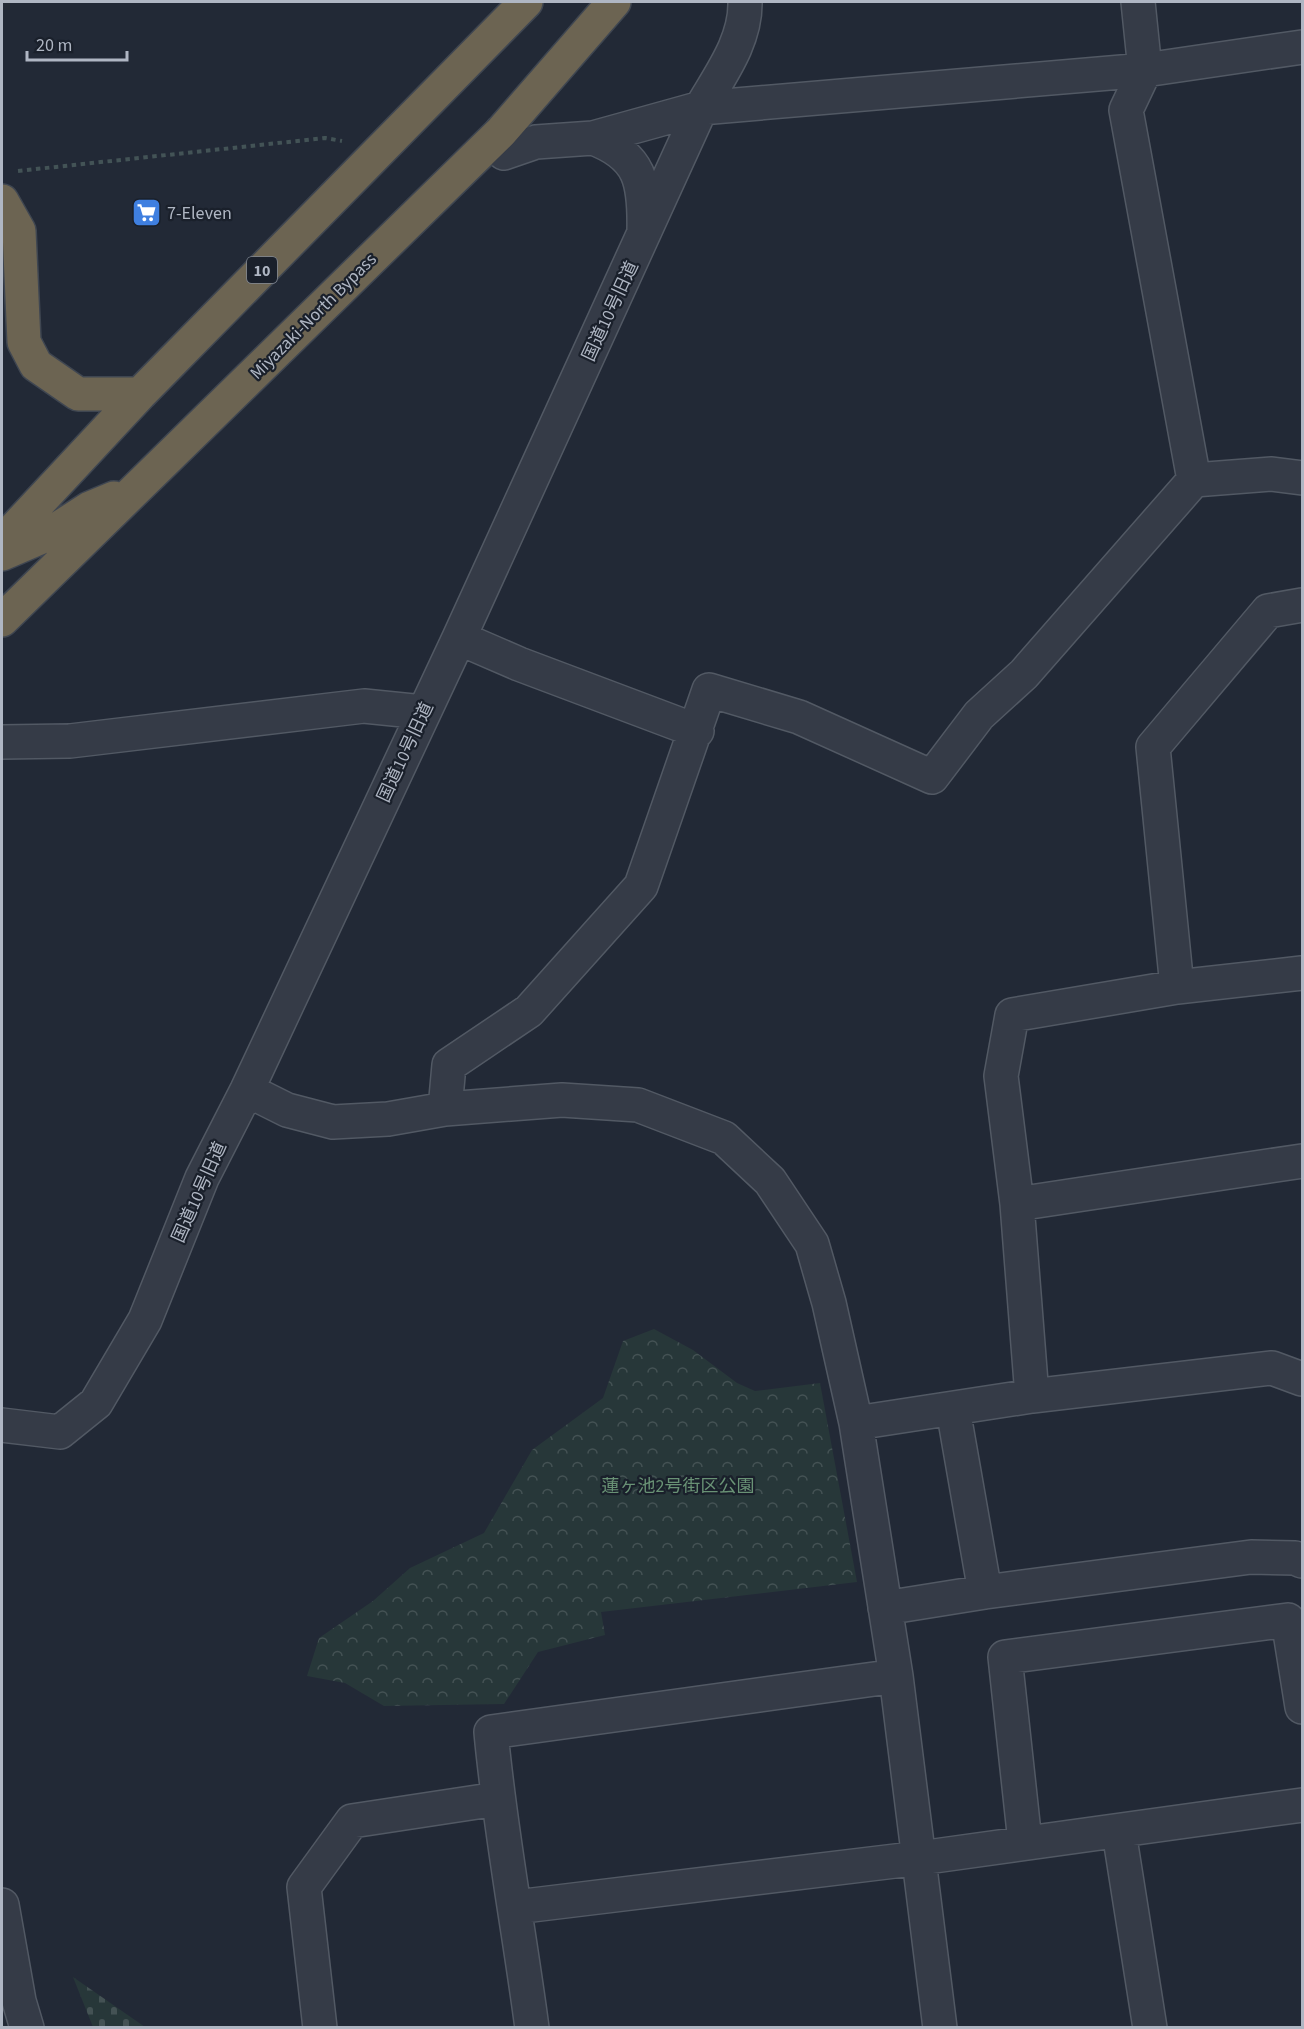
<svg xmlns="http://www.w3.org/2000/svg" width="1304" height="2029" viewBox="0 0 1304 2029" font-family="'Source Sans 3','Noto Sans JP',sans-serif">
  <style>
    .cemetery { fill: url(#cemetery-stones) }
    .park { fill: url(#park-crowns) }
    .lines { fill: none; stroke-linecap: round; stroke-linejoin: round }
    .minor-casing { stroke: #525964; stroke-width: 36 }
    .highway-casing { stroke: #3f4651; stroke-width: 36 }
    .path { stroke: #435356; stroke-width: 4; stroke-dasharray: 4.5 4.5; stroke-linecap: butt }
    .minor { stroke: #353b47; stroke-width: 33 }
    .highway { stroke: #6c6452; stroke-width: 33 }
    .labels { text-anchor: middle; stroke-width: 4.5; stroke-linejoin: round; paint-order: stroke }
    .shield { fill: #1a202b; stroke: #828995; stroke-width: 1.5 }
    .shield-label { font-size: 16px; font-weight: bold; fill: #afb6c3 }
    .poi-label { font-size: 18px; fill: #afb6c3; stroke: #1a202b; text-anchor: start }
    .street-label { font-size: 18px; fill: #afb6c3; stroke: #1a202b }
    .park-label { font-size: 18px; fill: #699275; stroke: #1a202b }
  </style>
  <defs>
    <pattern id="cemetery-stones" width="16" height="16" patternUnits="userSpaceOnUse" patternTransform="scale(1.5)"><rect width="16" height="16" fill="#273739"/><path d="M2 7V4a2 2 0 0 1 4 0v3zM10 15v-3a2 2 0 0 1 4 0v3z" fill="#445254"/></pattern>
    <pattern id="park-crowns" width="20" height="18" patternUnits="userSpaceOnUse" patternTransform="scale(1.5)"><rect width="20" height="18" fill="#273739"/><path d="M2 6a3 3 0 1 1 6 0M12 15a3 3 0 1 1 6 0" fill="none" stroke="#445254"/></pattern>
  </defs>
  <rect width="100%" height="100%" fill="#222936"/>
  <!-- cemetery -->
  <path class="cemetery" d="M73,1977L145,2027H93Z"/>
  <!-- park -->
  <path class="park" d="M654,1329L693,1350L737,1383L755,1391L820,1383L857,1582L601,1612L605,1635L538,1652L504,1704L384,1706L345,1683L307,1676L319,1638L373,1601L410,1568L484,1533L532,1450L603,1398L623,1341Z"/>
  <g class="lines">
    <defs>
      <path id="minor" d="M1138,2L1145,70L1126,110L1194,480
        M501,132L504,153L536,142L593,138L701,108L1145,70L1302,47
        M593,138C641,156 645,182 644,231
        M459,638L519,664L697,731
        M2,742L70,741L364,706L423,712
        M1177,987L1153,747L1268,611L1302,605
        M247,1090L287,1110L333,1122L388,1119L445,1109L562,1100L638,1105L724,1138L770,1181L812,1244L829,1303L856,1423L896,1676L940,2028
        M445,1109L449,1065L529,1011L641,886L709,690L799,717L932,777L979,715L1024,674L1194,480L1272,474L1302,478
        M1017,1204L1302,1161
        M1032,1396L1017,1204L1001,1076L1012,1015L1177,987L1302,973
        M953,1409L985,1592
        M856,1423L1032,1396L1272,1368L1302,1379
        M2,1425L60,1432L96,1403L145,1320L202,1178L247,1090L459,638L701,108C720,75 746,41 745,2
        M885,1608L985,1592L1251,1557L1295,1558L1302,1561
        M1119,1832L1150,2028
        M1025,1842L1005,1657L1288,1620L1302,1707
        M2,1905L19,2001L27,2028
        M516,1907L920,1858L1302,1805
        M320,2028L304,1887L352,1821L497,1799
        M532,2028C519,1929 500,1831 491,1732L896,1676"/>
      <path id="highway" d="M2,201L19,231L24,342L36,365L78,394H140
        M2,542L140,394L526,2
        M2,554L51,533L90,508L114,498
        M2,620L501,132L614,2"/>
    </defs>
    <!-- minor casing -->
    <use href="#minor" class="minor-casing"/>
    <!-- highway casing -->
    <use href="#highway" class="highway-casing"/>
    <!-- path -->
    <path class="path" d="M18,171L325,138L342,141"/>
    <!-- minor -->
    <use href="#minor" class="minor"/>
    <!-- highway -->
    <use href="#highway" class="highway"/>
  </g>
  <!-- icons -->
  <defs>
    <symbol id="supermarket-square" viewBox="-11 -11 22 22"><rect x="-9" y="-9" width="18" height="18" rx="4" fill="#3f7fe0" stroke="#1a202b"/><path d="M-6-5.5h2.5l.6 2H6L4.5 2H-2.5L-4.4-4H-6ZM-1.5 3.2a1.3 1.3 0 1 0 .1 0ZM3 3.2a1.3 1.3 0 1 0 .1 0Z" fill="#fff"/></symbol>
  </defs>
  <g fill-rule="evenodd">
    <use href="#supermarket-square" x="130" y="196" width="33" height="33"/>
  </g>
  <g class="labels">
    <!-- shield labels -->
    <rect class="shield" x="247" y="257" width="30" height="26" rx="4.5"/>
    <g class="shield-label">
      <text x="262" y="276">10</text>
    </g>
    <!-- poi labels -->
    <g class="poi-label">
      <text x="167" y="219">7-Eleven</text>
    </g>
    <!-- street labels -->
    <g class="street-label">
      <text transform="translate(610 311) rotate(-65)" y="6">国道10号旧道</text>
      <text transform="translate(313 316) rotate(-45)" y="6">Miyazaki-North Bypass</text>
      <text transform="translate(405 752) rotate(-65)" y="6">国道10号旧道</text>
      <text transform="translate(199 1192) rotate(-66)" y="6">国道10号旧道</text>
    </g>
    <!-- park labels -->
    <g class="park-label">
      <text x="678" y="1492">蓮ヶ池2号街区公園</text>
    </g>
  </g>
  <!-- border -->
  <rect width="1304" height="2029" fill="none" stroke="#afb6c3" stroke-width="6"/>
  <!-- scale -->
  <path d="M27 51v9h100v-9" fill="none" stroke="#afb6c3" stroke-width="3"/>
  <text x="36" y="51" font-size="18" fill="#afb6c3" stroke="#1a202b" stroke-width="4.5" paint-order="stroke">20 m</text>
</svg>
